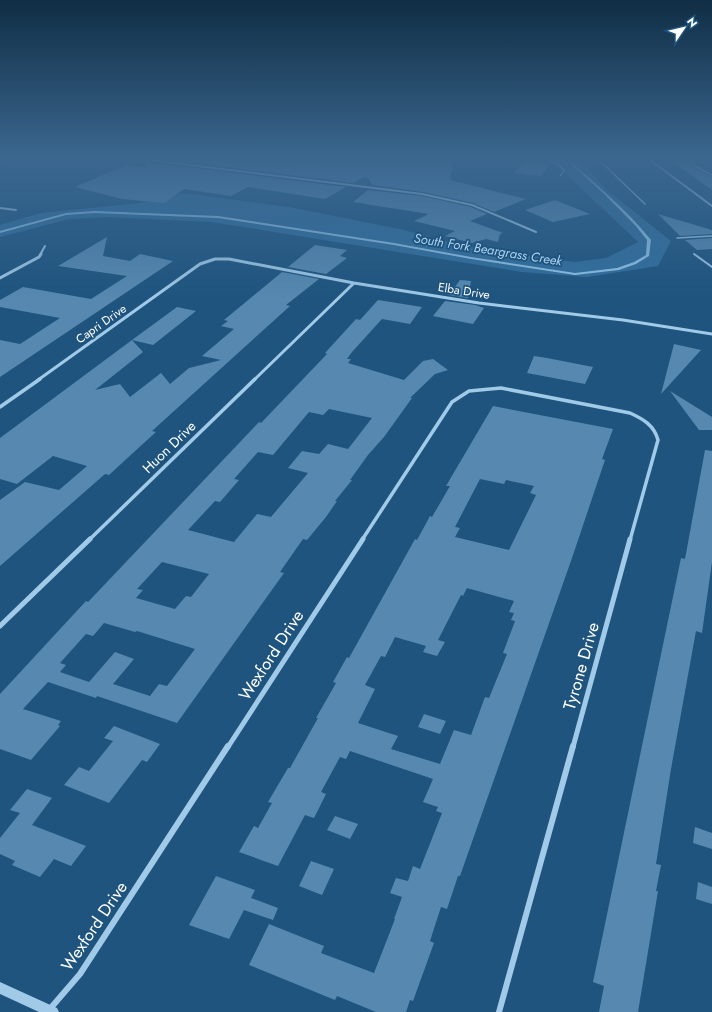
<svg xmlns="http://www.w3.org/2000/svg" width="712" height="1012" viewBox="0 0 712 1012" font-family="Jost,sans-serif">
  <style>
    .green { fill: #306e9d }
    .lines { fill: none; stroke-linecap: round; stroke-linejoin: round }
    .stream { fill: #94c6ea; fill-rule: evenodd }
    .building { fill: #5789b0; fill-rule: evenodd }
    .service-far1 { stroke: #a1cae8; stroke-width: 1.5 }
    .service { stroke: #a1cae8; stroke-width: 2 }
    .minor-far4 { stroke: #a1cae8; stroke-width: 2 }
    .minor-far3 { stroke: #a1cae8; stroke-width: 3 }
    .minor-far2 { stroke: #a1cae8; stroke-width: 3.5 }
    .minor-far1 { stroke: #a1cae8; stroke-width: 5 }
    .minor { stroke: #a1cae8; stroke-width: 6 }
    .tertiary { fill: #a1cae8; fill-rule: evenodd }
    .labels { text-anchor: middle; stroke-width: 3.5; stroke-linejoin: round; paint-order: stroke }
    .far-street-label { font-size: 12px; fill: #fff; stroke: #1e547e }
    .far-water-label { font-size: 13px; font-style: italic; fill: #acd3f0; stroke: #1e547e }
    .street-label { font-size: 14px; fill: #fff; stroke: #1e547e }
    .near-street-label { font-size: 17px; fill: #fff; stroke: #1e547e }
  </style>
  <rect width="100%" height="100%" fill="#1e547e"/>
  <!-- green -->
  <path class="green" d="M548,157H577L607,190L671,241L658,266L587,277L522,272L212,222L107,217L69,219L0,237V225L41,213L140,203L184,193L289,207L404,230L463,246L574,262L606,258L638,242Z"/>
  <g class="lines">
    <!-- stream -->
    <path class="stream" d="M563,157H565C595,183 626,209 651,240L649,256L636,264L619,270L575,275L471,259L394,245L218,218L95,213L66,215L0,233V231L66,213L95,211L218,216L394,243L471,257L575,273L617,268L634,262L646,255L647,240L635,225L602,192Z"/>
  </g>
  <!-- building -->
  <path class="building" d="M147,157H249L320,163L321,157H454L450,180L526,199L494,212L473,203L423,192L373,185L366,176L353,183Z
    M525,161L551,164L541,176L514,173Z
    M672,161L690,163L694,168L712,177V190Z
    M147,162L346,187L325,199L248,187L231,196L184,189L165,203L122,199L75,187L126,165L146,168Z
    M368,190L422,196L471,207L487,214L470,221L503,233L500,234L498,242L486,239L472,243L445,236L455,231L414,221L429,214L353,202Z
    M555,200L590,214L553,222L525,210Z
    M658,214L712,230V234L680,236Z
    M107,237L103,256L130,261L140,254L173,261L0,377V340L20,344L60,318L0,307V300L23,287L91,299L127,276L58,266Z
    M712,238V249L697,250L685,240Z
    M315,245L347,250L340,256L347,258L326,274L288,267Z
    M282,272L319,279L286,305L290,306L152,431L156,432L134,452L109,475L105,474L0,566V500L25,482L59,490L87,466L53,456L17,484L0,479V438L132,340L143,352L95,390L120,384L130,397L161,373L170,384L189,368L221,360L202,356L234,329L221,326L228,321L224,320Z
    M460,280L471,281L468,298L449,295Z
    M378,300L422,307L410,324L382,319L352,352L347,359H351L348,363L404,380L423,361L433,359L448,370L435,374L410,398H412L384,437L368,455L350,480H352L335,501H337L326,517L307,540L303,539L280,572L284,573L177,723L97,696L96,698L48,682L23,709L61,721L58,725L60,726L31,760L0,749V694L86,601L88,602L259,422L261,423L282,401L327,354L325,353L356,319L360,320ZM329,409L372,418L348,449L328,444L319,454L302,451L288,468L308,473L271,517L257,514L234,542L188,530L215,501L220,502L239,480L234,479L258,452L273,455L309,412L323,415ZM162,562L209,574L191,597L186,596L175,609L136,598L143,590L137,589ZM104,623L135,632L137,631L195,649L167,686L159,684L150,696L113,684L134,659L115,652L89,682L60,672L66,665L60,663L86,634L93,636Z
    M445,301L475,305L484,308L473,324L433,316Z
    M177,307L196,311L153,345L132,340Z
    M674,344L701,350L661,394Z
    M534,356L547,358L593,367L585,384L527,373Z
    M670,391L712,417V430H699Z
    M493,406L613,429L602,459L605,460L572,558L460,876H458L447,909L441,907L430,941L434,943L413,1001L410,1000L406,1012H376L337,996L335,1000L249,965L269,924L324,946L321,953L374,973L395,919H394L402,897L390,893L396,878L408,881L413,866L420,869L442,813L436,811L438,807L423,802L433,779L350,751L346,759L340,757L321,792L326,794L314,818L305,815L278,866L239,852L254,826L258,828L272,803L268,802L288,768H290L318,718H316L336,683L333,682L347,657L349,658L415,539L417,540L430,516L432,517L450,486H446ZM480,479L504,484L506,480L534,486L530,493L536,495L509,550L455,537L460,528L455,527ZM467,588L514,601L509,612L514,613L511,620L515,621L503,653L507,654L489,698L485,697L471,735L454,730L440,764L391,749L398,736L358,723L375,689L365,685L381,656L385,657L395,637L426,646L423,652L437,656L445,642L438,640L461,595L463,596Z
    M705,450L712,451V562L702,633L696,631L671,769L656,864L661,865L656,891H658L638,1012H599L604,986L593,982L681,558L685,559Z
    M424,714L446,721L440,734L418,727Z
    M114,726L160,744L147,762L142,760L109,803L64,785L79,767L89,771L113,741L104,738Z
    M27,789L52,798L32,825L86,846L71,866L54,859L40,877L12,865L15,861L0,854V838L20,813L10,810Z
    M335,816L358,824L350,839L327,830Z
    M695,827L712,833V849L693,843Z
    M311,861L334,869L322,895L299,886Z
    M216,876L255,890L251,898L278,908L273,920L244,910L229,939L189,925Z
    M698,882L712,887V904L696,899Z"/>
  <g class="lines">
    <!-- service-far1 -->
    <path class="service-far1" d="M540,157L559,165L564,171L560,176
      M596,157L645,204
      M689,157L695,166L712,175
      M677,238L712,236"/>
    <!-- service -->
    <path class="service" d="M694,254L712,267"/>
    <!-- minor-far4 -->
    <path class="minor-far4" d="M125,157L422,194L472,205L536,232
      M646,157L712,206
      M0,162L12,157
      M0,208L16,210
      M40,255L45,246"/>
    <!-- minor-far3 -->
    <path class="minor-far3" d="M0,278L39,257L41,254
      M38,380L200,264L215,259H229L354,283L479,303L623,320L712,334
      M254,380L354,283"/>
    <!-- minor-far2 -->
    <path class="minor-far2" d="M0,407L40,379
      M89,540L255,379
      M362,540L452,402L469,391L501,388L630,413C643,419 654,425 658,440L630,540"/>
    <!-- minor-far1 -->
    <path class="minor-far1" d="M0,626L90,539
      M228,747L363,539
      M573,747L630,539"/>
    <!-- minor -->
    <path class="minor" d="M49,1010L80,974L228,746
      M499,1012L573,746"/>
    <!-- tertiary -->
    <path class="tertiary" d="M686,157L712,158V160L688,158Z
      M0,982L57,1008L59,1012H39L0,994Z"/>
  </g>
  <!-- sky -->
  <linearGradient id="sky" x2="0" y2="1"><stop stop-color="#102e45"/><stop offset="0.53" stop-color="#3b678f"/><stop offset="1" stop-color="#3b678f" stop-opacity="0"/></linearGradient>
  <rect width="712" height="299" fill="url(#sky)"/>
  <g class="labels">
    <!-- far-street labels -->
    <g class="far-street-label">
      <text transform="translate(464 291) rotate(9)" y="4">Elba Drive</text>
      <text transform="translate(101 324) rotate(-35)" y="4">Capri Drive</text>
    </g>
    <!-- far-water labels -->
    <g class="far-water-label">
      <text transform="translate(488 249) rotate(9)" y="5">South Fork Beargrass Creek</text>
    </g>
    <!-- street labels -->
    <g class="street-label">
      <text transform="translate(169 447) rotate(-44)" y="5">Huon Drive</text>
    </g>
    <!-- near-street labels -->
    <g class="near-street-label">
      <text transform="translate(271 655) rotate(-57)" y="6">Wexford Drive</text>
      <text transform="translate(581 666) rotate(-74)" y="6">Tyrone Drive</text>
      <text transform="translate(94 926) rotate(-56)" y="6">Wexford Drive</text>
    </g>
  </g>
  <!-- north arrow -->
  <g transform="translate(684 28) rotate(55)" stroke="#1e547e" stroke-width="3" paint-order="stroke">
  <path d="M0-3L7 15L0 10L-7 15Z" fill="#ffffff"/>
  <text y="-6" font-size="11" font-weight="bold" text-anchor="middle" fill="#ffffff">N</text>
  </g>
</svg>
